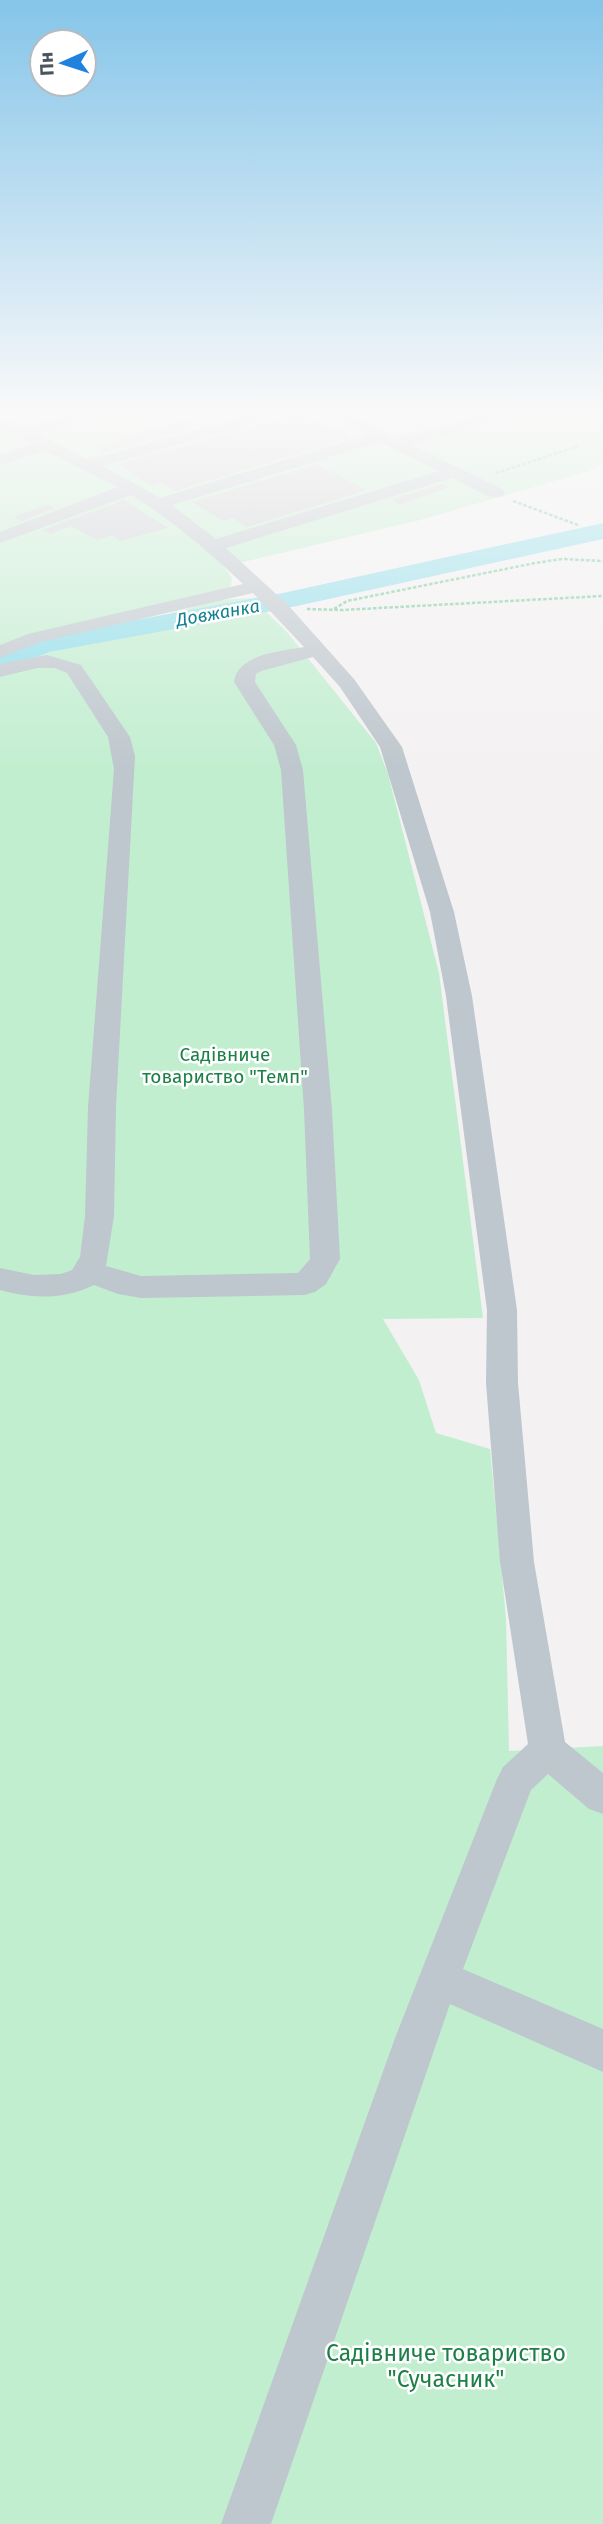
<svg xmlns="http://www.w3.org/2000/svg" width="603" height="2524" viewBox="0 0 603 2524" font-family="'Fira Sans',sans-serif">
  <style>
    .green { fill: #c2eed0 }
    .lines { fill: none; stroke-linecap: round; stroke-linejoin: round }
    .river { fill: #91deea; fill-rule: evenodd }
    .building { fill: #cbcfd3 }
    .path { stroke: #7bcc9e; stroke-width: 2.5; stroke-dasharray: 3.5 2; stroke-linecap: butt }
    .minor { fill: #bec7cd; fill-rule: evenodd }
    .labels { text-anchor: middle; stroke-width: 5; stroke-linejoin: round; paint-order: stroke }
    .far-water-label { font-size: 18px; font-style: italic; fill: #128192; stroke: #fff }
    .park-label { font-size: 19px; fill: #1b7f46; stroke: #fff }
    .near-park-label { font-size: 23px; fill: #1b7f46; stroke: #fff }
  </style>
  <rect width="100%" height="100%" fill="#f3f1f2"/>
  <!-- green -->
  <path class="green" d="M0,414H603V463L589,471L420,520L239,563L90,460L0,419Z
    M0,427C70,462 190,512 232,578L231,586L223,592L47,638H70L87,630L162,616L217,600L255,598L259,607L162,625L143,631L40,649L16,663L0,666Z
    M263,609L286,631L376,743L388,774L439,973L483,1318L383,1319L419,1380L436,1433L490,1449L506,1618L509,1751L603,1746V2524H0V677L40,653Z"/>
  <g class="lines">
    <!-- river -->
    <path class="river" d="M603,523V539L283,609L49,652L0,672V653L42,637L283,593Z"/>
  </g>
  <!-- building -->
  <path class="building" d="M293,414H302L352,437L175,491L162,483L151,486L119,464Z
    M187,419L202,425L103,453L96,448Z
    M316,464L367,490L247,527L233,518L223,521L192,502Z
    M442,484L449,487L400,505L392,499Z
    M124,500L168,528L120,541L112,535L97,540L71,526L51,534L42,530Z
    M48,505L55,508L22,521L13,517Z"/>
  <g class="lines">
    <!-- path -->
    <path class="path" d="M496,473L579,446
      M513,501L578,525
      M307,609L342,610L603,596
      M334,609L347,601L535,563L562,559L603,561"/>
    <!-- minor -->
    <path class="minor" d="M71,414H97L95,417L37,434L89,460L251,414H277L275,417L103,466L160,498L367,435L328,414H349L398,438L485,414H511L509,417L411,445L502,489L505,493L502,497H490L452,478L226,548L287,604L354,679L402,747L454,912L472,996L517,1310L518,1383L534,1562L565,1742L603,1773V1814L589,1809L548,1774L531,1790L463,1969L603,2029V2072L450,2004L271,2524H221L395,2038L497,1779L503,1767L528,1744L500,1562L486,1383L487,1310L446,996L430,912L380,747L340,687L313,657L261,671L256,674L255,682L296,745L303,770L332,1110L340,1259L326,1284L315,1292L304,1295L141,1298L118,1294L94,1285C64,1300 31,1299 0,1290V1268L34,1275L61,1274L72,1270L80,1257L85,1216L88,1107L114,769L108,737L67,673L55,668H37L0,677V664L47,655L81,665L130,737L135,756L116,1107L114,1216L106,1266L141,1276L298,1273L310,1259L304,1110L281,770L274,745L234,682C237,654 282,651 304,647L253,593L41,642L0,658V645L28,634L243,584C208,551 172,520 131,495L0,543V532L118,487L45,451L0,465V455L32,444L0,428V417L24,427ZM380,442L439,471L216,539L172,505Z"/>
  </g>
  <!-- sky -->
  <linearGradient id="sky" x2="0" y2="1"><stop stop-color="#85c5e9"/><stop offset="0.54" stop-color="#faf9f9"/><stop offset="1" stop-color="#faf9f9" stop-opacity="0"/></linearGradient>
  <rect width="603" height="767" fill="url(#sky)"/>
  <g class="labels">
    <!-- far-water labels -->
    <g class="far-water-label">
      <text transform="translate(218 613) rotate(-10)" y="6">Довжанка</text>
    </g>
    <!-- park labels -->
    <g class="park-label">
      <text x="225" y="1061">Садівниче<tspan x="225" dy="22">товариство "Темп"</tspan></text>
    </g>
    <!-- near-park labels -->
    <g class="near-park-label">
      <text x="446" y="2361">Садівниче товариство<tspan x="446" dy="26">"Сучасник"</tspan></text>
    </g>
  </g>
  <!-- north arrow -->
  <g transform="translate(63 63) rotate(267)"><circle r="33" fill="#ffffff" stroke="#b7bbbf" stroke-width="2"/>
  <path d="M0-5L12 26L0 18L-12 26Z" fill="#2081df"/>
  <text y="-10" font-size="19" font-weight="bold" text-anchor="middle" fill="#4a565e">Пн</text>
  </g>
</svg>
